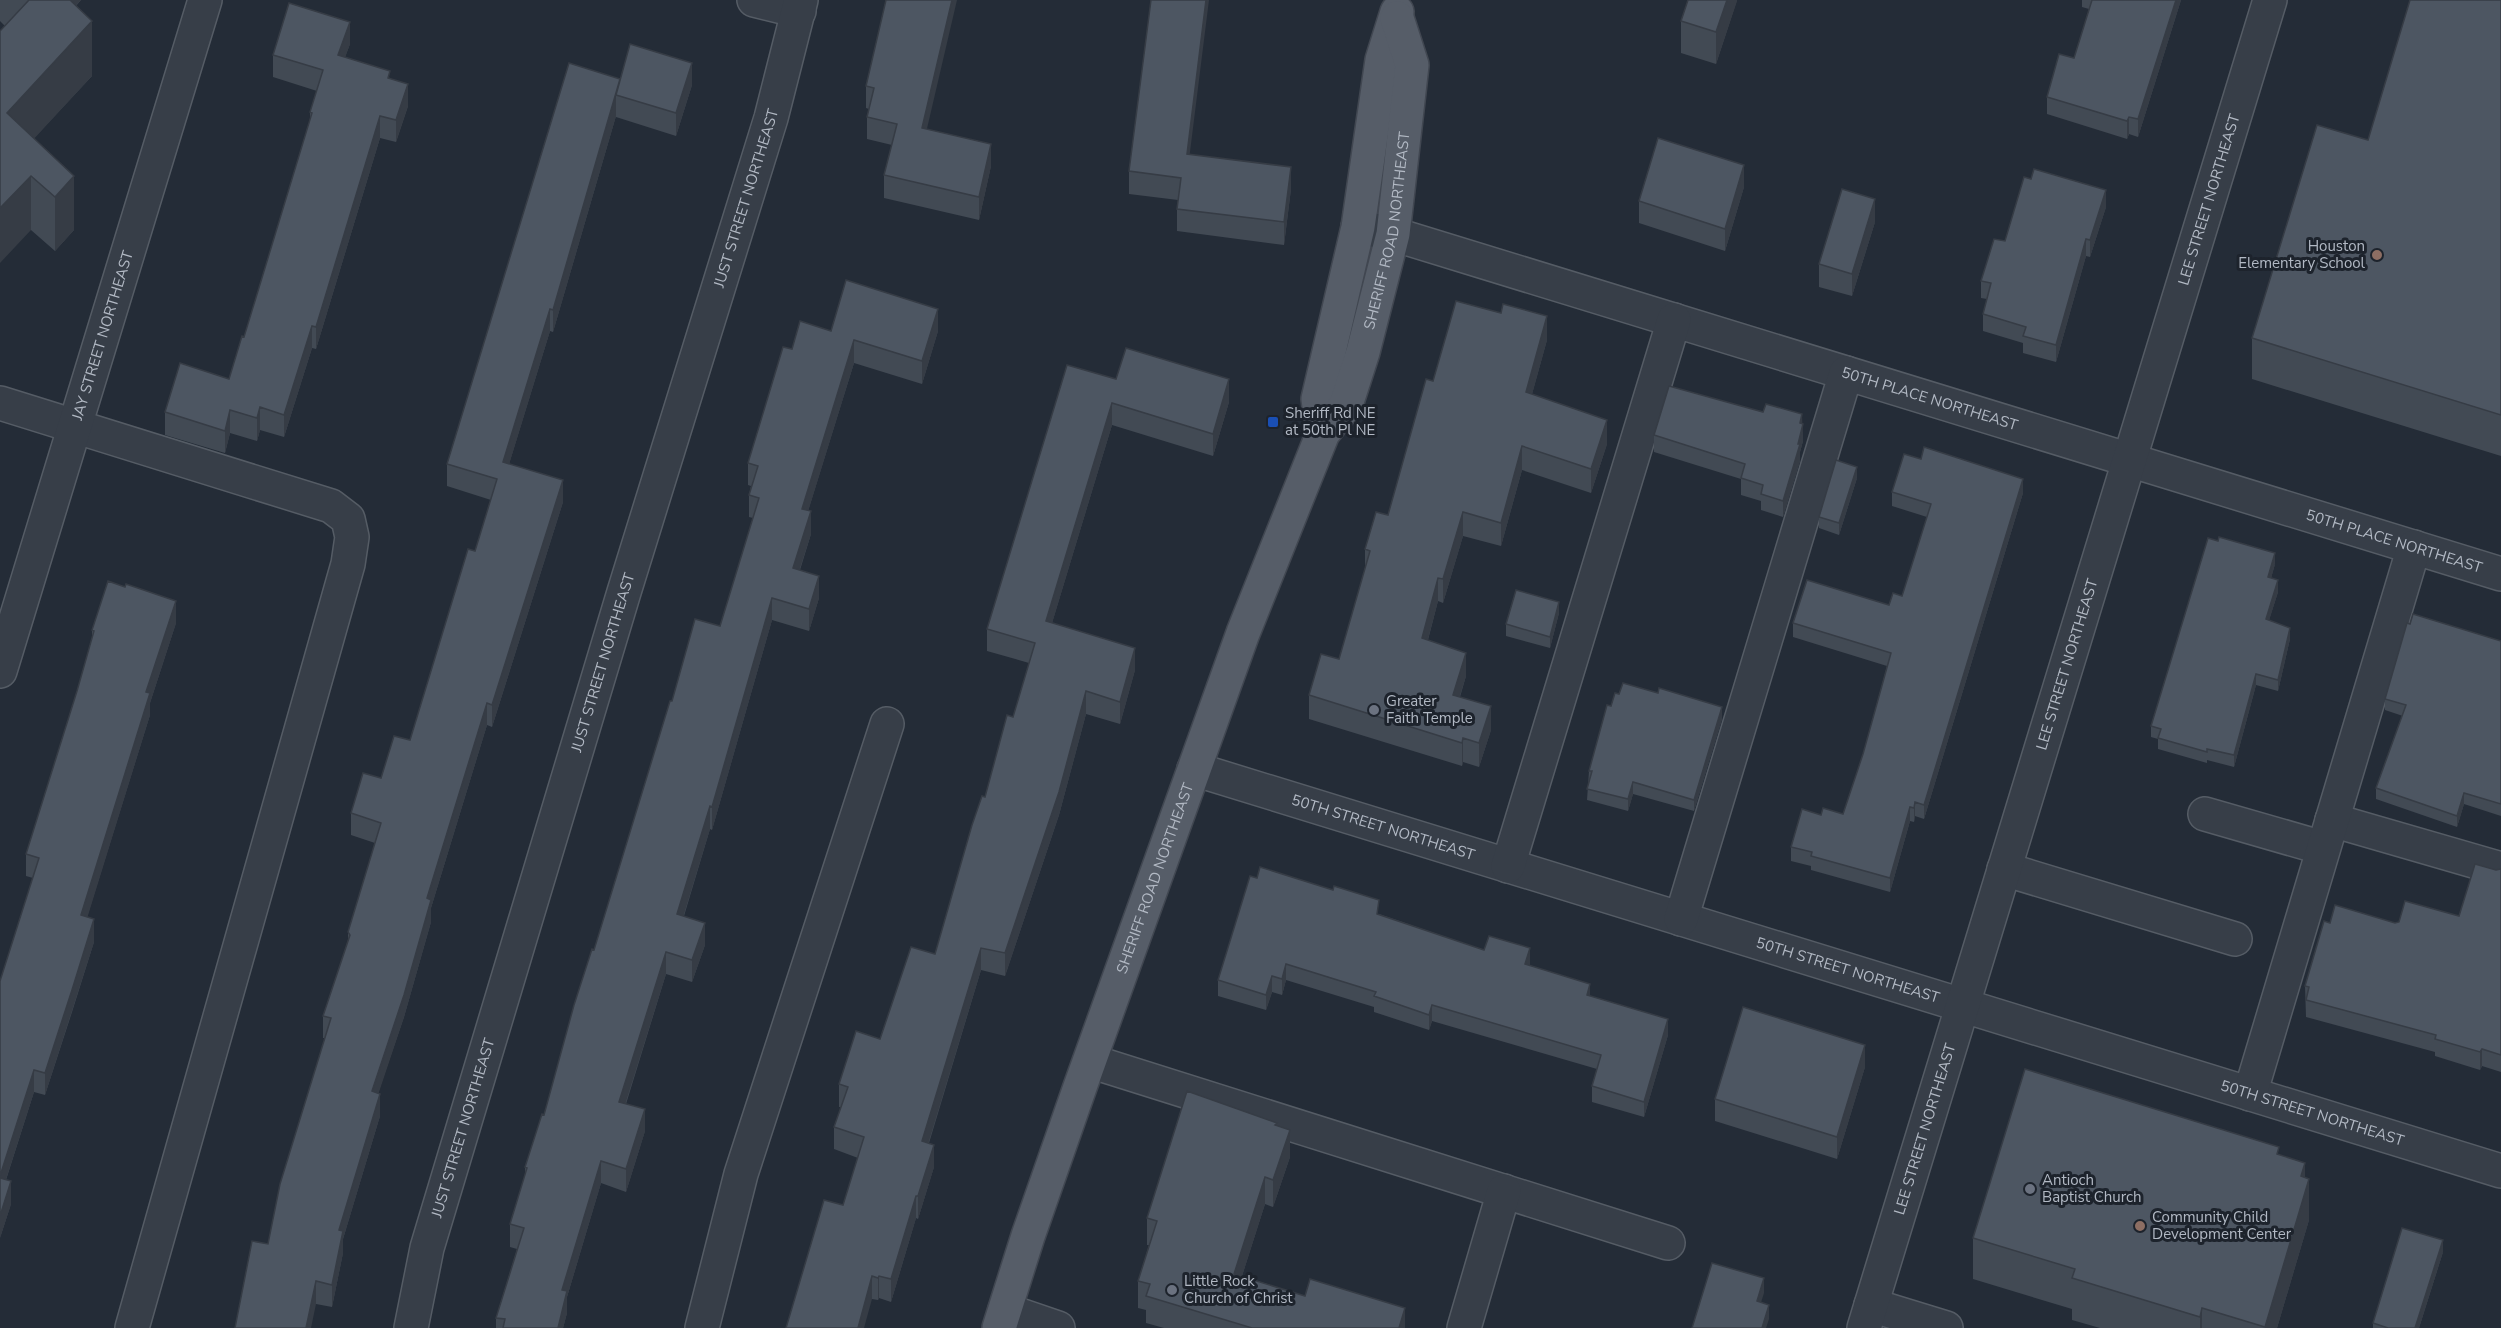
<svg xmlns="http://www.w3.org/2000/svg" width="2501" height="1328" viewBox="0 0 2501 1328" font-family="'Nunito Sans',sans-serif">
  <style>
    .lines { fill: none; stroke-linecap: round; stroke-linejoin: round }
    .minor-casing { stroke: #555c65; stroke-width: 36 }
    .major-casing { stroke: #414751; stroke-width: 36 }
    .minor { stroke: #373e48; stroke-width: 33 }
    .major { stroke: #565d68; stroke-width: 33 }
    .wall { fill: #424a54 }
    .shaded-wall { fill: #363c45 }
    .building { fill: #4d5662; stroke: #363c45; stroke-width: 1.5 }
    .education-dot { fill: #8d6e63; stroke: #1d232c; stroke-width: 2 }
    .transit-dot { fill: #1a4fb4; stroke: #1d232c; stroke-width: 2 }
    .worship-dot { fill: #6b7280; stroke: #1d232c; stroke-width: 2 }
    .labels { text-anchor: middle; stroke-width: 6; stroke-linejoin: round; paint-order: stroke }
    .street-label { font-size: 15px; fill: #b2b9c4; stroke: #1d232c }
    .poi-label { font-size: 15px; fill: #b2b9c4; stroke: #1d232c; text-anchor: start }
  </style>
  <rect width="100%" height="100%" fill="#242c37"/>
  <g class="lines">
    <defs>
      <g id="minor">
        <path d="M754,0L799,11"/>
        <path id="s1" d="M1358,227L1393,234L2501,574"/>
        <path d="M0,403L331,506L348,519L352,537L348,564L132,1328"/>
        <path id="s2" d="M0,671L205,0"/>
        <path id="s3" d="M1194,769L2501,1171"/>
        <path d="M2205,814L2323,848"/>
        <path d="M2332,820L2501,869"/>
        <path d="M1508,866L1674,320"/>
        <path d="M2004,869L2235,939"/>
        <path d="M1681,919L1846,373"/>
        <path d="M1090,1061L1668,1243"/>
        <path d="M2250,1094L2414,547"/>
        <path d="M1871,1305L1946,1328"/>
        <path d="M1005,1310L1058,1328"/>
        <path id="s4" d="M411,1328L427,1248L624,592L771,118L801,0"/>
        <path d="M702,1328L741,1174L887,724"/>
        <path d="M1464,1328L1504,1191"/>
        <path id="s5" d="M1864,1328L2270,0"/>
      </g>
      <g id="major">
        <path d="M1323,433L1318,399L1358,227L1382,60L1397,12"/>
        <path id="s6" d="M999,1328L1028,1236L1080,1087L1243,633L1323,433L1346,405L1363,352L1393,234L1412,65L1397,18"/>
      </g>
    </defs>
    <!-- minor casing -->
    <use href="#minor" class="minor-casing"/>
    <!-- major casing -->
    <use href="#major" class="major-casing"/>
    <!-- minor -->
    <use href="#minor" class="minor"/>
    <!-- major -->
    <use href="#major" class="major"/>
  </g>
  <!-- wall -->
  <path class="wall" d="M0,0H81L76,6L92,76L34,138L74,230L55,251L31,230L5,26L0,21Z
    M886,0L927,129L991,166L979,220L884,198V175L892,145L867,139V117L869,109L866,108V86Z
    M1737,0L1716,64L1681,53V21Z
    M2082,0H2181L2138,137L2129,134L2127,139L2047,114V97L2074,58L2089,9L2082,7Z
    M2501,0V456L2252,379V338L2368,140Z
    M350,44L345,57L390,78L408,106L396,142L380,138L316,349L312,348L284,437L260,430L257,441L230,433L225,453L165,435V412L229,379L244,337L310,119V112L317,91L273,77V55Z
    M620,79L692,85L676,136L616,117V116L553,332L550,331L509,464L563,502L492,727L487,725L431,908V922L404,1017L378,1093L380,1116L343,1239V1253L332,1307L316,1304L268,1244L325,1038H323V1016L348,940V932L375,843L351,835V813L381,778L410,740L475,551L491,500L447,486V464Z
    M1189,154L1291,189L1284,245L1177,231V209L1178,200L1129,194V171Z
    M1744,187L1725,251L1639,223V201Z
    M2106,207L2090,257L2086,256L2056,362L2023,353V343L1983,331V314L1987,299L1981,298V281L2005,241Z
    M1875,222L1852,296L1819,287V264Z
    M831,331H938L922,384L854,363L808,511L811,534L800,570L819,598L809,631L772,620L712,830L710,829L684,916L705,945L692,982L666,974L626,1104L645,1131L626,1192L601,1183L567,1297V1313L563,1328H496V1318L517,1249L510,1247V1224L525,1175V1167L544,1115L672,701L720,626L753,518L749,517V495L751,486L748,485V463L792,349Z
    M1547,340L1532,394L1607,444L1591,493L1522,470L1501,546L1463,536L1443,603L1438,601L1428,640L1466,676L1460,697L1491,730L1479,767L1463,762L1462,766L1309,719V695L1339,659L1365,568V549L1388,515L1433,381Z
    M1116,379L1229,402L1213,456L1112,425L1052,623L1135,670L1120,724L1086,714L1059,815L1005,976L981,970L929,1143L934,1167L918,1219L916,1218L891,1302L879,1298L878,1300L872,1299L843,1205L858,1158L834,1149V1127L841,1107H839V1084L880,1039L935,954L985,797L1013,717L1029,663L987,651V629Z
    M1802,424L1803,441L1800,452V461L1783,517L1761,510V501L1741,495V479L1654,452V435Z
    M1857,478L1839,535L1819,528V517Z
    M1892,492L2023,493L1924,819L1915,816L1914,822L1910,821L1890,892L1811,870V866L1791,861V847L1821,815L1843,814L1863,754L1887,666L1793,637V623L1889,605L1902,596L1927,517L1892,506Z
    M2275,564L2271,578L2278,592L2269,620L2290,639L2278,691L2256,685L2234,767L2207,760V763L2158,749V739L2151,737V726Z
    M1559,613L1550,648L1506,636V624Z
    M176,623L150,703V715L87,917L94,942L72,1012L45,1095L34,1092L6,1180L11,1204L0,1238L33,878L26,876V854L77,691L92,638V630Z
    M2501,641V816L2464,804L2457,827L2376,799V788L2403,716L2385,710V699Z
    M1611,706L1722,719L1694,811L1633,794L1628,811L1587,800L1589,771Z
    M2501,869V1072L2482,1066L2480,1070L2435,1056V1052L2306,1017L2305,986L2330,923H2395L2459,916L2496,870Z
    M1379,914L1484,950L1530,964L1529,966L1668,1035L1644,1117L1592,1102V1086L1597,1069L1432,1021L1429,1030L1374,1012V1007L1286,980L1282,995L1272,992L1266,1010L1218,996V980Z
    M1865,1067L1837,1159L1715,1121V1099Z
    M1277,1126L1290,1157L1273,1207L1265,1204L1242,1276L1405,1328H1164L1146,1323V1310L1138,1308V1281L1149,1245H1147V1218Z
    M2279,1155L2305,1177L2309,1220L2277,1328H2100L2072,1320V1309L1973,1279V1238Z
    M2443,1252L2419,1328H2373V1323Z"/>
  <!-- shaded-wall -->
  <path class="shaded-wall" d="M48,0H81L48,35Z
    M952,0H957L922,150V128Z
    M1206,0H1209L1187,176V154Z
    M1727,0H1737V1L1716,64V32Z
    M2176,0H2181L2138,137V119Z
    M92,21V76L7,168V113Z
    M350,22V44L338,77V55Z
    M692,63V85L676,136V113Z
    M620,79L616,95V116L553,332V310Z
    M408,84V106L396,142V120Z
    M380,116V138L316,349V327Z
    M2129,117V134L2127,139V121Z
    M991,144V166L979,220V197Z
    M1744,165V187L1725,251V229Z
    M1291,167V189L1284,245V222Z
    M31,176V230L0,263V208Z
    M74,176V230L55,251V197Z
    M2106,190V207L2090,257V240Z
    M1875,199V222L1852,296V274Z
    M2086,239V256L2056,362V345Z
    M550,309V331L503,484V462Z
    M938,309V331L922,384V361Z
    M1547,316V340L1526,416V392Z
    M312,326V348L284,437V415Z
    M854,340V363L802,531V509Z
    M1229,379V402L1213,456V434Z
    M1112,403V425L1046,643V621Z
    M260,407V430L257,441V418Z
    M230,410V433L225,453V431Z
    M1802,414L1803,441L1800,452V461L1783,517V501L1798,444L1800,423Z
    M1607,420V444L1591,493V469Z
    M1522,446V470L1501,546V523Z
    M1857,467V478L1839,535V523Z
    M2023,479V493L1924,819V805Z
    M563,480V502L492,727V705Z
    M811,511V534L793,590V568Z
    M1463,512V536L1443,603V579Z
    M2275,553V564L2268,589V577Z
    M819,576V598L809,631V609Z
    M1438,578V601L1422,662V638Z
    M2278,580V592L2266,630V619Z
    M772,598V620L712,830V807Z
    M176,601V623L150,703V715L81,938V915L146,692Z
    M1559,602V613L1550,648V637Z
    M2290,628V639L2278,691V680Z
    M1135,648V670L1120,724V702Z
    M1466,653V676L1453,718V695Z
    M2256,674V685L2234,767V755Z
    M1086,691V714L1059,815L1005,976V953Z
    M487,703V725L431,908V922L404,1017L372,1113V1091L427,898Z
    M1491,706V730L1479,767V743Z
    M1722,707V719L1694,811V800Z
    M1463,738V762L1462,766V743Z
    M1633,782V794L1628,811V799Z
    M2464,793V804L2457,827V816Z
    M1915,802V816L1914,822V808Z
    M710,806V829L677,937V914Z
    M1910,807V821L1890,892V878Z
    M94,919V942L45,1095V1073Z
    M705,923V945L692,982V960Z
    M981,948V970L922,1164V1141Z
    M1530,948V964L1525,980V964Z
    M666,952V974L619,1124V1102Z
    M1286,964V980L1282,995V979Z
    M1272,976V992L1266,1010V995Z
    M1590,984V1000L1587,995Z
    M1432,1005V1021L1429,1030V1015Z
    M1668,1019V1035L1644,1117V1102Z
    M1865,1045V1067L1837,1159V1137Z
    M2482,1049V1066L2480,1070V1052Z
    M34,1070V1092L0,1198V1176Z
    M380,1094V1116L343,1239V1253L332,1307V1285L339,1230Z
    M645,1109V1131L626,1192V1169Z
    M1290,1130V1157L1273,1207V1180Z
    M934,1145V1167L918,1219V1196Z
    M601,1161V1183L567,1297V1313L563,1328H558L562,1290Z
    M2305,1163V1194L2309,1179V1220L2277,1328H2265L2301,1207V1176Z
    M1265,1177V1204L1234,1301V1274Z
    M11,1181V1204L0,1238V1216Z
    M916,1196V1218L891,1302V1279Z
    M2443,1240V1252L2419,1328H2415Z
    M872,1276V1299L864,1328H858Z
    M879,1276V1298L878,1300V1278Z
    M1764,1278V1293L1757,1315V1301Z
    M316,1281V1304L311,1328H306Z
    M1769,1305V1319L1766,1328H1762Z
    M1405,1308V1328H1399Z
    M2202,1308V1328H2200V1317Z"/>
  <!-- building -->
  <path class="building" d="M29,0H70L92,21L7,113L74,176L55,197L31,176L0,208V31Z
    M886,0H952L922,128L991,144L979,197L884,175L897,124L867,117L874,88L866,86Z
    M1151,0H1206L1187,154L1291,167L1284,222L1177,209L1181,178L1129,171Z
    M1688,0H1727L1716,32L1681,21Z
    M2092,0H2176L2138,119L2129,117L2127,121L2047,97L2059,54L2074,58Z
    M2410,0H2501V415L2252,338L2317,125L2368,140Z
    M289,3L350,22L338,55L390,71L388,78L408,84L396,120L380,116L316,327L312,326L284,415L260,407L257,418L230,410L225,431L165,412L180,363L229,379L242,336L244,337L312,113L310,112L323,70L273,55Z
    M630,44L692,63L676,113L616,95Z
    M569,63L620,79L553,310L550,309L503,462L563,480L492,705L487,703L427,898L431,900L404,995L372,1091L380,1094L339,1230L343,1231L332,1285L316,1281L306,1328H235L252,1241L268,1244L280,1184L331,1018L323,1016L350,935L348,932L381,823L351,813L363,773L381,778L394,736L410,740L468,549L475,551L497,479L447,464Z
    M1658,138L1744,165L1725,229L1639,201Z
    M2034,169L2106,190L2090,240L2086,239L2056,345L2023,336L2026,327L1983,314L1991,283L1981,281L1994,239L2005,241L2024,177L2031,179Z
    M1842,189L1875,199L1852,274L1819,264Z
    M846,280L938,309L922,361L854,340L802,509L811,511L793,568L819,576L809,609L772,598L712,807L710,806L677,914L705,923L692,960L666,952L619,1102L645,1109L626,1169L601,1161L562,1290L567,1291L558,1328H503L505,1319L496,1318L524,1228L510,1224L527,1168L525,1167L542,1114L544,1115L574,1005L592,949L594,950L670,701H672L695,619L720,626L759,498L749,495L758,466L748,463L783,347L792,349L800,321L831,331Z
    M1456,301L1501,313L1503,304L1547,316L1526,392L1607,420L1591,469L1522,446L1501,523L1463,512L1443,579L1438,578L1422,638L1466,653L1453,695L1491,706L1479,743L1463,738L1462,743L1309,695L1321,654L1339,659L1370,551L1365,549L1376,512L1388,515L1426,379L1433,381Z
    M1126,348L1229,379L1213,434L1112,403L1046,621L1135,648L1120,702L1086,691L1059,792L1005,953L981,948L922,1141L934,1145L918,1196H916L891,1279L879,1276L878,1278L872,1276L858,1328H786L824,1200L843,1205L864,1137L834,1127L848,1087L839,1084L856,1031L880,1039L911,947L935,954L972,825L982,796L985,797L1007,715L1013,717L1035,643L987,629L1067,365L1116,379Z
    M1669,386L1763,412L1766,404L1802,414L1800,423L1803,424L1798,444H1800L1783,501L1761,494L1763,485L1741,478L1745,464L1654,435Z
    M1924,447L2023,479L1924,805L1915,802L1914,808L1910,807L1890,878L1811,856L1812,852L1791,847L1802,809L1821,815L1823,808L1843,814L1863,754L1891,653L1793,623L1807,580L1889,605L1893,593L1902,596L1931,504L1892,492L1904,454L1921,459Z
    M1836,460L1857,467L1839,523L1819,517Z
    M2219,537L2275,553L2268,577L2278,580L2266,619L2290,628L2278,680L2256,674L2234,755L2207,749V752L2158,738L2161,729L2151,726L2208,538L2218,541Z
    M108,581L125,587L126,584L176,601L146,692L150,693L81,915L94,919L72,990L45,1073L34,1070L0,1176V981L39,858L26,854L77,691L94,631L92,630Z
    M1516,590L1559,602L1550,637L1506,624Z
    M2413,614L2501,641V804L2464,793L2457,816L2376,788L2406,705L2385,699L2407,623L2410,624Z
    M1623,683L1658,693L1659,688L1722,707L1694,800L1633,782L1628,799L1587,789L1592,771H1589L1607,705L1611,706L1615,693L1619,694Z
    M2475,864L2496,870L2501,869V1055L2482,1049L2480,1052L2435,1039L2436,1035L2306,1000L2309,987L2305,986L2324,921L2330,923L2335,905L2395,923L2399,922L2405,901L2459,916Z
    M1260,867L1333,890L1334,886L1379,900L1377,914L1484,950L1489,936L1530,948L1525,964L1590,984L1587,995L1668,1019L1644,1102L1592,1086L1601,1055L1432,1005L1429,1015L1374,996L1376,992L1286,964L1282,979L1272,976L1266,995L1218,980L1250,876L1257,878Z
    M1743,1007L1865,1045L1837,1137L1715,1099Z
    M2025,1069L2279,1147L2277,1154L2305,1163L2301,1176L2309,1179L2265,1327L2202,1308L2200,1317L2072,1278L2075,1269L1973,1238Z
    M1187,1091L1277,1123L1275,1125L1290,1130L1273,1180L1265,1177L1234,1274L1305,1296L1310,1279L1405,1308L1399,1328H1252L1146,1296L1150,1284L1138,1281L1157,1221L1147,1218Z
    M0,1178L11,1181L0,1216Z
    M2402,1228L2443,1240L2415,1328H2388L2373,1323Z
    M1712,1263L1764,1278L1757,1301L1769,1305L1762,1328H1692Z"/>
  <!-- markers -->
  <g class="education-dot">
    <circle cx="2377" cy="255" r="6"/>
    <circle cx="2140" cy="1226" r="6"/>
  </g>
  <rect class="transit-dot" x="1267" y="416" width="12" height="12" rx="3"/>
  <g class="worship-dot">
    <circle cx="1374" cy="710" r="6"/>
    <circle cx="2030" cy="1189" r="6"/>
    <circle cx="1172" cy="1290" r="6"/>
  </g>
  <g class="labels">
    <!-- street labels -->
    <g class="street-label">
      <text dy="5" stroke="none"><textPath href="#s4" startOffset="1179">JUST STREET NORTHEAST</textPath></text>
      <text dy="5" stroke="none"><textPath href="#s5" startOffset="1180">LEE STREET NORTHEAST</textPath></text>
      <text dy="5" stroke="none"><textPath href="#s6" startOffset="1168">SHERIFF ROAD NORTHEAST</textPath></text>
      <text dy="5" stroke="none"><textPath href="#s2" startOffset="351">JAY STREET NORTHEAST</textPath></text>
      <text dy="5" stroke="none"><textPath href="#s1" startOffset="597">50TH PLACE NORTHEAST</textPath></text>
      <text dy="5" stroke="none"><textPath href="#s1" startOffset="1083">50TH PLACE NORTHEAST</textPath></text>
      <text dy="5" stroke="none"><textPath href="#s4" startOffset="693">JUST STREET NORTHEAST</textPath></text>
      <text dy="5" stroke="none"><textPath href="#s5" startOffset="694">LEE STREET NORTHEAST</textPath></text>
      <text dy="5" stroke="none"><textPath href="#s3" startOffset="198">50TH STREET NORTHEAST</textPath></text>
      <text dy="5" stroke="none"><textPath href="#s6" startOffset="476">SHERIFF ROAD NORTHEAST</textPath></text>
      <text dy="5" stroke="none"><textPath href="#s3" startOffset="684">50TH STREET NORTHEAST</textPath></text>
      <text dy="5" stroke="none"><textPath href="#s3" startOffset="1170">50TH STREET NORTHEAST</textPath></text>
      <text dy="5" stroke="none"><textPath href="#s4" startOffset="207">JUST STREET NORTHEAST</textPath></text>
      <text dy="5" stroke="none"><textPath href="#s5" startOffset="208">LEE STREET NORTHEAST</textPath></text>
    </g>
    <!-- poi labels -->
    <g class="poi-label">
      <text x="2365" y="251" text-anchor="end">Houston<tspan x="2365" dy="17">Elementary School</tspan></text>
      <text x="1285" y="418">Sheriff Rd NE<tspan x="1285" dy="17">at 50th Pl NE</tspan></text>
      <text x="1386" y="706">Greater<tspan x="1386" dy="17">Faith Temple</tspan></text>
      <text x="2042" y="1185">Antioch<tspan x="2042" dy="17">Baptist Church</tspan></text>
      <text x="2152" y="1222">Community Child<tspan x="2152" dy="17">Development Center</tspan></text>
      <text x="1184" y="1286">Little Rock<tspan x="1184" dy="17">Church of Christ</tspan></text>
    </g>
  </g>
</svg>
